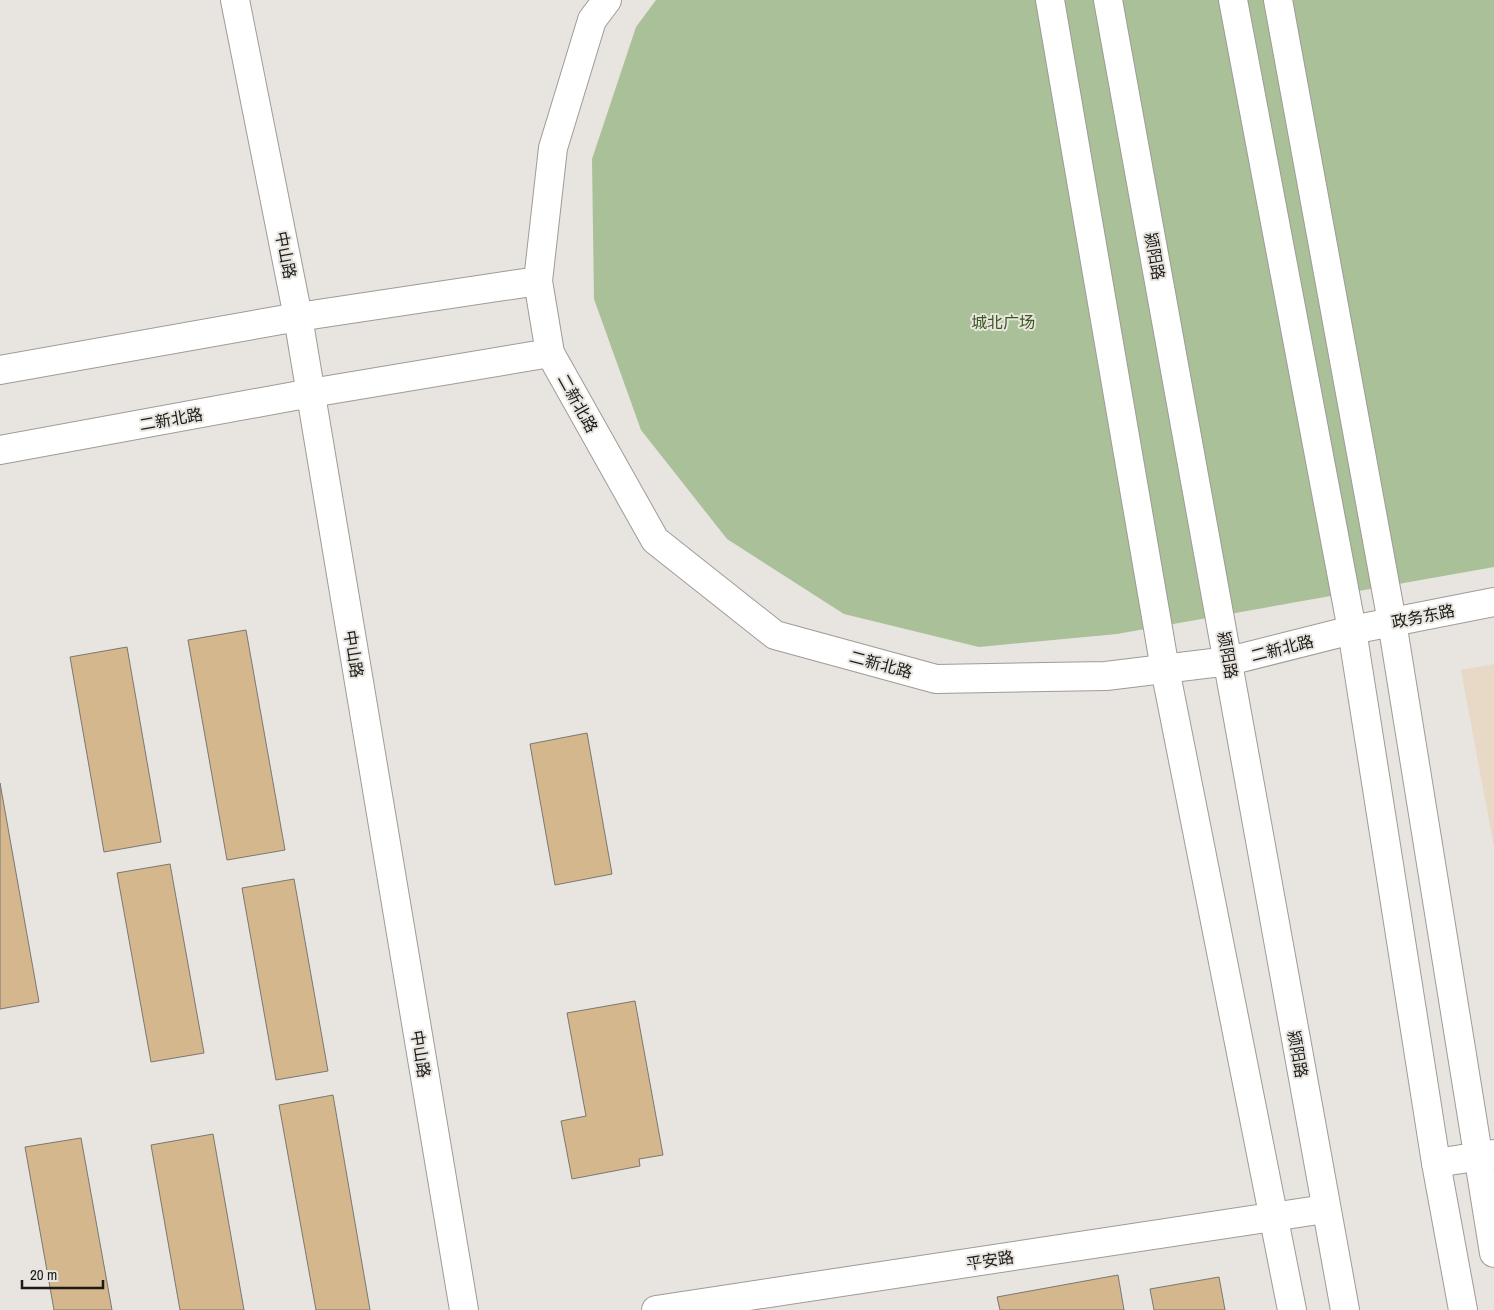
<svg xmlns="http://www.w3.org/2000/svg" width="1494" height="1310" viewBox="0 0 1494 1310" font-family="'Archivo Narrow','Noto Sans SC',sans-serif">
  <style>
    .commercial { fill: #e8d8c6 }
    .green { fill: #a9c099 }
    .building { fill: #d4b78c; stroke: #7b7772 }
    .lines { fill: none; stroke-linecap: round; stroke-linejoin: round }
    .minor-casing { stroke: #9f9b96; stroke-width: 30 }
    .tertiary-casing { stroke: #9f9b96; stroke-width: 30 }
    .secondary-casing { stroke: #9f9b96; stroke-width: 30 }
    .minor { stroke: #fff; stroke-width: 28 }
    .tertiary { stroke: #fff; stroke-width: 28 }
    .secondary { stroke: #fff; stroke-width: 28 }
    .labels { text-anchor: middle; stroke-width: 4; stroke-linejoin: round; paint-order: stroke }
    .street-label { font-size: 16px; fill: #1b1a18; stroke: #e8e4df }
    .park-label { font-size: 16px; fill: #3b5a1c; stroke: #e8e4df }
  </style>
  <rect width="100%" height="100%" fill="#e8e4df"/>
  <!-- commercial -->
  <path class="commercial" d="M1494,664V847L1461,670Z"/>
  <!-- green -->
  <path class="green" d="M656,0H1494V567L1117,634L979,647L844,614L727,539L641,430L594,299L592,159L636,27Z"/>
  <!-- building -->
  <path class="building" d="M246,630L285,850L227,860L188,640Z
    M127,647L161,842L104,852L70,657Z
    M587,733L612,874L555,885L530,744Z
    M0,783L39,1002L0,1009Z
    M170,864L204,1053L151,1062L117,873Z
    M294,879L328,1071L276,1080L242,888Z
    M635,1001L663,1155L639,1159L640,1166L572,1179L561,1121L586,1116L567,1013Z
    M333,1095L370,1310H316L279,1105Z
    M213,1134L244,1310H180L151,1145Z
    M81,1138L112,1310H54L25,1147Z
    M1118,1275L1124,1310H1000L997,1297Z
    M1219,1277L1225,1310H1154L1150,1289Z"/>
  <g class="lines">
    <defs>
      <path id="minor" d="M1050,0L1165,669L1292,1310
        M1278,0L1392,622L1494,1253
        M1436,1163L1494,1154
        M656,1310L1325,1209"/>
      <path id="tertiary" d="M235,0L298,317L464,1310
        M1352,630L1494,602"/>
      <path id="secondary" d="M607,0L592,20L553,148L538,281L550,353L655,540L775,635L936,679L1106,676L1229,661L1352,630
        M1108,0L1345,1310
        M1233,0L1352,630L1436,1163L1463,1310
        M0,370L298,317L538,281
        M0,450L311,393L550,353"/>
    </defs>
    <!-- minor casing -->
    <use href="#minor" class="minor-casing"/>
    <!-- tertiary casing -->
    <use href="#tertiary" class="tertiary-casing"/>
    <!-- secondary casing -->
    <use href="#secondary" class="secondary-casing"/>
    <!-- minor -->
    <use href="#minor" class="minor"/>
    <!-- tertiary -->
    <use href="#tertiary" class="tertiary"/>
    <!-- secondary -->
    <use href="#secondary" class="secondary"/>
  </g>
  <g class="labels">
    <!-- street labels -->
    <g class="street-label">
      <text transform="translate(286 255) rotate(79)" y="6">中山路</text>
      <text transform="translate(1155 256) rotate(80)" y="6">颍阳路</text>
      <text transform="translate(578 403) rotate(61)" y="6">二新北路</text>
      <text transform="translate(171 419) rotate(-10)" y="6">二新北路</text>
      <text transform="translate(1423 616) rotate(-11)" y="6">政务东路</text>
      <text transform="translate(1282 648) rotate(-14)" y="6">二新北路</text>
      <text transform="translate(354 654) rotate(81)" y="6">中山路</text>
      <text transform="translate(1228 655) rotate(80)" y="6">颍阳路</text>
      <text transform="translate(881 664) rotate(15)" y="6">二新北路</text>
      <text transform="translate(421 1054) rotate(81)" y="6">中山路</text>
      <text transform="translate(1298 1054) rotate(80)" y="6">颍阳路</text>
      <text transform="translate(990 1260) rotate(-9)" y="6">平安路</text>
    </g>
    <!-- park labels -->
    <g class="park-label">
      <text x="1003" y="328">城北广场</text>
    </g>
  </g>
  <!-- scale -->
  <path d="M22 1280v8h81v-8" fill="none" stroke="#1b1a18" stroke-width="2.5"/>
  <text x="30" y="1280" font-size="15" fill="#1b1a18" stroke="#e8e4df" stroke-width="4" paint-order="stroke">20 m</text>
</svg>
